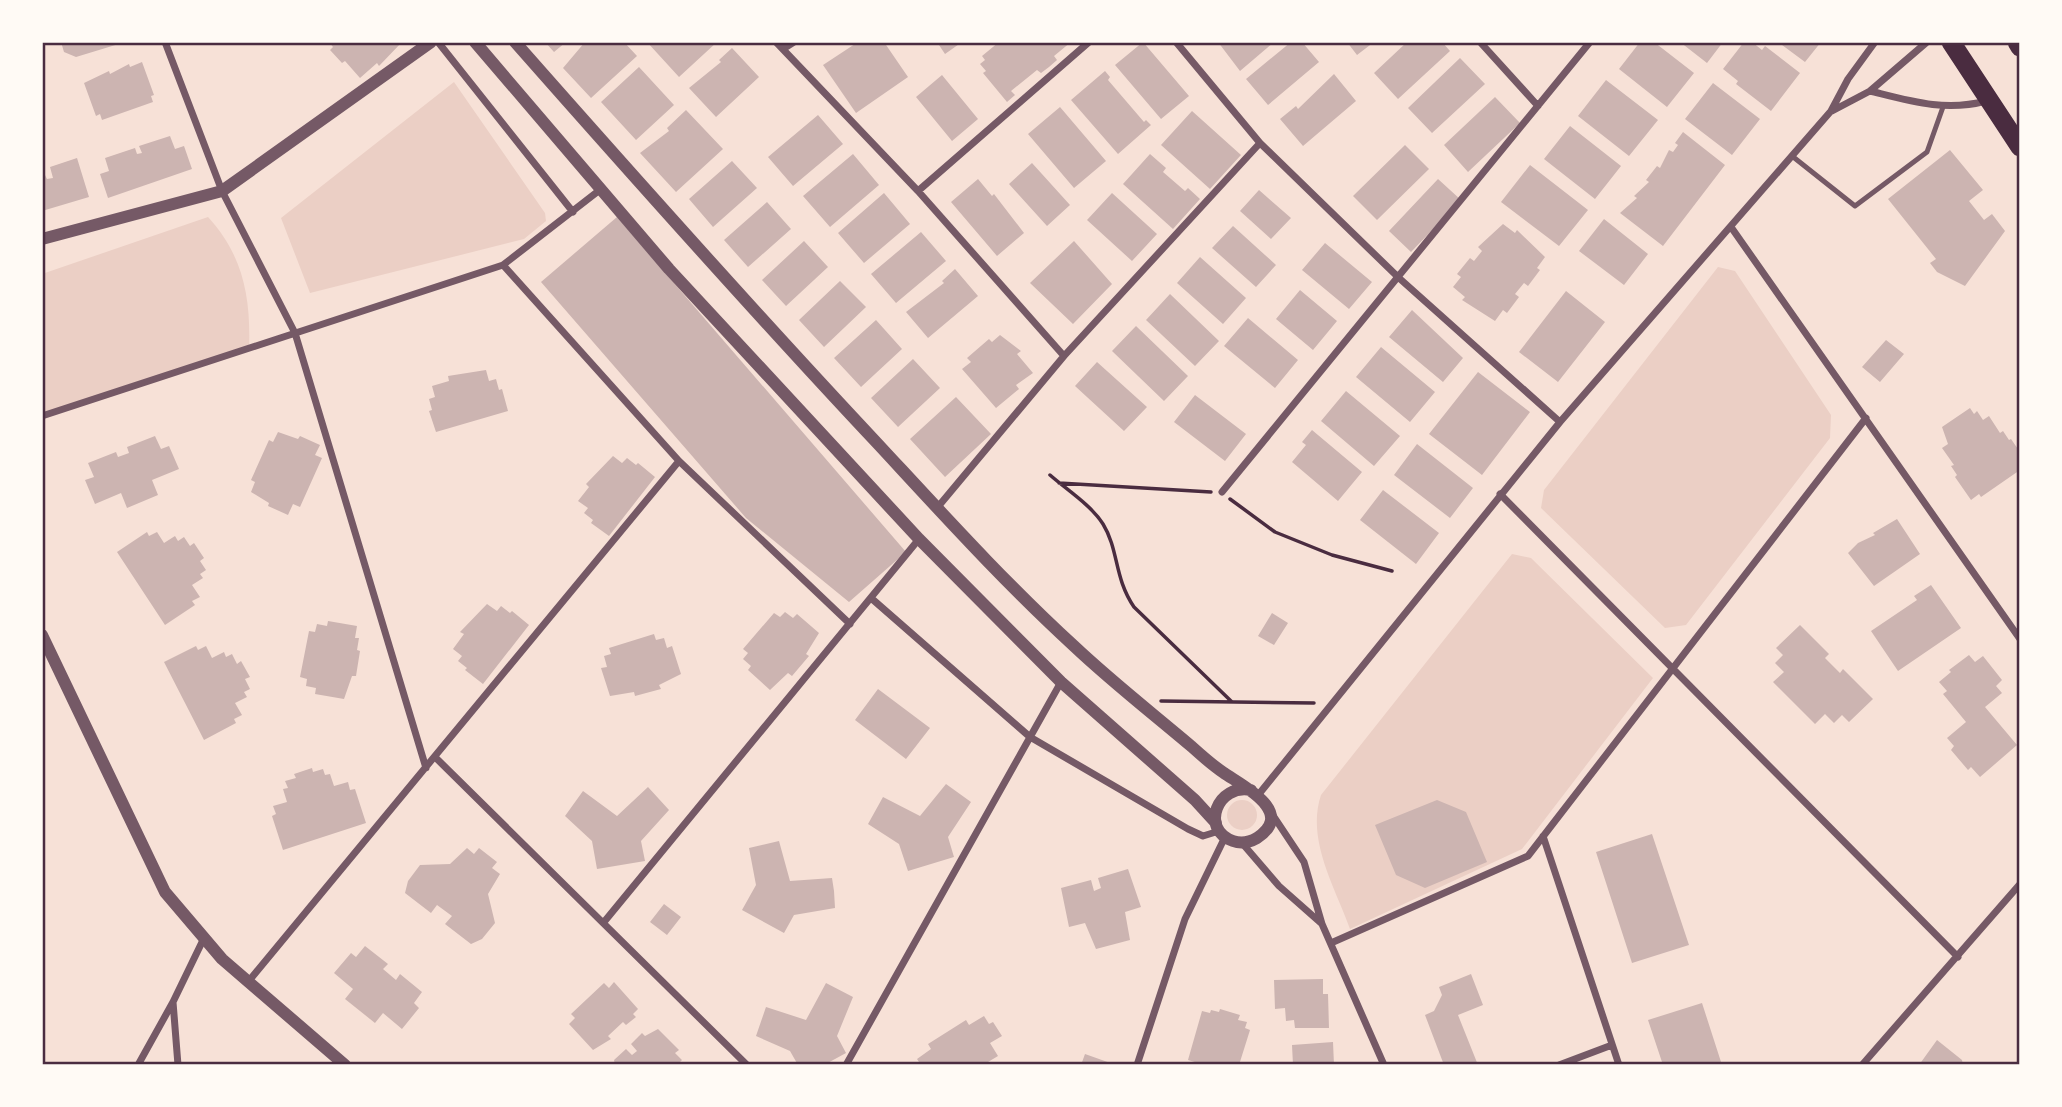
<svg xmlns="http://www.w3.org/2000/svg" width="2062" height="1107" viewBox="0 0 2062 1107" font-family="'IBM Plex Sans',sans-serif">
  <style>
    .green { fill: #ebcfc5 }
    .building { fill: #ccb4b1 }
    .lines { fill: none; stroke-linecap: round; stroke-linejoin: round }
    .path { stroke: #4a2c40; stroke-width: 3.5 }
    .service { stroke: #755966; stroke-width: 5 }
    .minor { stroke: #755966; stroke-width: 7 }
    .tertiary { stroke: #755966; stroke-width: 12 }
    .trunk { stroke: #4a2c40; stroke-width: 19 }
    .neatline { fill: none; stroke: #4a2c40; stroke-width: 2.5 }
  </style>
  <rect width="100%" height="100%" fill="#f7e1d7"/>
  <!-- green -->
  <path class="green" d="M454,82L545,213L546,221L524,239L310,293L281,218Z
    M208,217C244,256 251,299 249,351L42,418V274Z
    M1718,267L1735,271L1831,415L1830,438L1686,625L1665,628L1541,508L1544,490Z
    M1512,554L1531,558L1653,678L1522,849L1350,929C1335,887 1306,840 1321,795Z
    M1227 815a15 15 0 1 1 30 0a15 15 0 1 1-30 0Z"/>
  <!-- building -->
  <path class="building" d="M61,42H122V43L76,57L64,52Z
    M329,42H402L379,66L377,63L360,78L345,61L342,63L330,50L333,47Z
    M545,42H566L554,52Z
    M585,42H624L637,56L591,98L563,68Z
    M647,42H717L679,77Z
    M858,42H884L908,77L856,113L823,65Z
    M937,42H969L964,45L962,42L945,54Z
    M999,42H1071L1054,56L1057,60L1049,67L1041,73L1037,70L1011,91L1015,95L1007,102L983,73L986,71L980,64L985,60L982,56Z
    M1143,42L1189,96L1161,119L1115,65Z
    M1218,42H1274L1240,71Z
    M1291,42H1302L1319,62L1268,105L1246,79Z
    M1347,42H1374L1357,55Z
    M1407,42H1442L1450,51L1398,99L1374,73Z
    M1640,42H1654L1694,73L1667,107L1619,69Z
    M1680,42H1723L1707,63Z
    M1744,42H1752L1762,50L1765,46L1800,73L1771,111L1736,84L1738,81L1723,69Z
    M1778,42H1821L1805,62Z
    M732,48L759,77L716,117L689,88L721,62L719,60Z
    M1460,58L1485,84L1432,133L1408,108Z
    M142,62L154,95L151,96L153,102L102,120L100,114L96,116L84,83L109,71L110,74L129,64L130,67Z
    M639,67L674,105L636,140L601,102Z
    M1105,71L1110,77L1108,80L1144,122L1146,120L1151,125L1118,154L1071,100Z
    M1334,74L1356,101L1303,146L1280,119L1296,106L1298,109Z
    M942,75L978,119L952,141L916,97Z
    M1606,80L1658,120L1629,156L1578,116Z
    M1713,83L1760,119L1732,155L1685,119Z
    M1495,97L1520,123L1468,172L1444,145Z
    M1060,107L1106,161L1074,188L1028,134Z
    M686,110L723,149L676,192L640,153L669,131L667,128Z
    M1192,111L1241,155L1210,189L1161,145Z
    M818,115L843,144L793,186L768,157Z
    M1570,126L1621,166L1595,199L1544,159Z
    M1683,132L1725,165L1663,246L1620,213L1637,198L1634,196L1649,182L1646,180L1657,166L1660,168L1669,150L1673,152L1678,145L1675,143Z
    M170,136L175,149L184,146L192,169L108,198L100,174L109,171L105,158L135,148L137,154L142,153L139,146Z
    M1405,145L1429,169L1377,220L1353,196Z
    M1950,150L1983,190L1969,201L1984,220L1992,214L2005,231L1965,286L1937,272L1930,263L1936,259L1888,199Z
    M853,154L879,185L830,227L803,196Z
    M1150,154L1166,168L1163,172L1185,191L1188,188L1200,199L1173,229L1123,184Z
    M77,158L89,197L42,211V169L47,179L53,178L50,167Z
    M732,161L757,188L713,227L689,199Z
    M1032,163L1070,205L1047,226L1009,184Z
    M1530,165L1588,210L1559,246L1501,202Z
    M978,179L992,196L994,194L1024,233L997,256L951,202Z
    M1438,179L1461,200L1411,252L1389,231Z
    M1259,190L1291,218L1271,239L1240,211Z
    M884,193L910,224L864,263L838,233Z
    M1112,193L1157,234L1132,261L1087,220Z
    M767,202L791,229L748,267L724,240Z
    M617,217L906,552L849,602L746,518L541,282Z
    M1604,219L1648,254L1624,285L1579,251Z
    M1503,224L1515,233L1517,230L1545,257L1537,268L1540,270L1528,286L1524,283L1515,294L1519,297L1507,313L1503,310L1495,321L1462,300L1465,297L1453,287L1461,277L1457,274L1470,258L1474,261L1482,251L1478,247Z
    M1233,226L1276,265L1256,287L1212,248Z
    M921,232L946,261L896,303L871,274Z
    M804,241L828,267L786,306L762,280Z
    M1074,241L1112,284L1073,324L1030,283Z
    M1325,243L1372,282L1349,309L1302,270Z
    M1200,257L1246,298L1223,324L1177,283Z
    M955,269L978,296L928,338L906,312L944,283L942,281Z
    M840,281L866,307L824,347L799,320Z
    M1300,290L1337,321L1313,350L1276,319Z
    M1566,291L1605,322L1558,382L1519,352Z
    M1170,294L1219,341L1195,366L1146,320Z
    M1412,310L1463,358L1443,382L1389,337Z
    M1248,318L1298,360L1275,388L1224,346Z
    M876,320L902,349L861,387L834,358Z
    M1136,326L1188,376L1164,401L1112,351Z
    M1000,335L1021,351L1017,354L1033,373L1016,385L1019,389L996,408L962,369L971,362L967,358L989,339L992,342Z
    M1886,340L1904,354L1880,382L1862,367Z
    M1381,347L1435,392L1410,422L1356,377Z
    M913,359L940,388L898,427L871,398Z
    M1097,362L1147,407L1124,431L1075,386Z
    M486,370L489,381L496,379L499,390L502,389L508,411L436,432L429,411L432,410L429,399L435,397L432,386L449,381L448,376Z
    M1478,372L1530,412L1482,475L1429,434Z
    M1346,391L1400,436L1374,466L1321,421Z
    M1195,395L1246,434L1225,461L1174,422Z
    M956,397L991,434L945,477L910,439Z
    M1970,408L1974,414L1977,411L1983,420L1989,416L2000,433L2003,431L2009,440L2011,439L2020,452V470L1981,497L1979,494L1971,500L1955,477L1957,475L1951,466L1954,465L1942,448L1948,444L1942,427Z
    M1312,430L1362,472L1338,501L1292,462L1306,445L1302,442Z
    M278,432L298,439L300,436L320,445L315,455L322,458L300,507L293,504L288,515L268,506L269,503L251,492L255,482L251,480L269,440L273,442Z
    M155,436L161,449L169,446L179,469L152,480L158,495L127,508L121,493L95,504L85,480L94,477L88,463L116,452L118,457L129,453L127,447Z
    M1417,444L1473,488L1450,518L1394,475Z
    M613,456L622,463L627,458L636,465L638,463L655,477L609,536L591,523L593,520L584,513L588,508L578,501L589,487L586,484Z
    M1383,490L1439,533L1416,564L1360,520Z
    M1897,519L1920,554L1874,586L1848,553L1858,543L1875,535L1873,533Z
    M147,532L149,536L157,532L164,543L175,536L178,541L184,537L190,546L194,543L204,558L200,561L206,570L200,574L203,578L192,585L200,597L192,601L195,605L165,625L117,552Z
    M1931,585L1961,628L1898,671L1871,631L1917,600L1914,596Z
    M487,604L497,611L501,606L510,613L512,611L529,625L483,684L465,670L467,668L458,661L462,656L453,649L464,634L460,632Z
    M785,612L793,618L797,614L819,633L806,654L809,656L792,676L788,673L770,690L748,670L751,666L743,659L748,653L743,649L774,613L780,617Z
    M1272,613L1288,623L1274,645L1258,636Z
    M328,621L357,626L355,638H359L357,650L360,651L356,676H352L344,699L315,694L316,688L306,686L307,679L300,677L309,631L315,632L317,624L327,626Z
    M1800,625L1829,654L1825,658L1840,673L1843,669L1873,699L1849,722L1842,715L1834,723L1825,714L1815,724L1773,682L1784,672L1775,663L1783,655L1776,648Z
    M654,634L656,640L664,638L667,648L672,646L681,674L659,685L661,689L635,696L634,692L610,696L601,668L607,667L604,656L611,654L609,648Z
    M196,646L198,650L206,646L212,658L224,652L226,657L232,654L237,664L241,661L250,677L245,679L250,689L244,692L247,697L235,703L242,715L234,719L236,723L204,740L164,662Z
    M1969,655L1975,662L1983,656L2002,680L1996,686L2002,693L1985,707L2017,745L1980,777L1971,767L1968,770L1951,750L1954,746L1947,738L1966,722L1943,694L1947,691L1939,682L1951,672L1949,670Z
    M878,689L930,728L906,759L855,720Z
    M312,768L313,772L323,769L325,775L330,774L334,786L348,782L350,790L355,789L366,823L283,850L272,816L276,814L273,806L287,802L283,789L288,788L285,781L296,778L294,774Z
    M946,784L971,802L948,837L954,857L908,871L899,844L868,824L883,797L920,816Z
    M648,787L669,810L641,841L645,861L597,869L592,841L565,816L583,791L617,816Z
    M1437,800L1466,812L1487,862L1425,888L1396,875L1375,825Z
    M1652,834L1689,945L1632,963L1596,852Z
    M779,841L790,881L832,878L834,891L835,908L794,915L784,933L742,910L756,885L749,848Z
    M467,848L474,854L479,848L497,862L492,868L500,874L488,894L495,923L482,939L471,944L445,924L452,916L437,905L431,913L405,893L408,881L420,865L450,864Z
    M1128,869L1141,907L1125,912L1130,940L1096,949L1085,923L1069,927L1061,888L1091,880L1094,891L1101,888L1098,878Z
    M664,904L681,917L667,935L650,922Z
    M365,946L388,964L383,969L396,980L400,974L422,992L414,1003L419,1008L402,1029L383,1013L375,1023L345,999L353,989L334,973L351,953L356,957Z
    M1471,974L1483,1005L1458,1015L1478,1065H1444L1425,1015L1434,1011L1442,995L1439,987Z
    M1323,979V994H1328L1329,1028H1295L1294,1020L1286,1021L1285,1008L1275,1009L1274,980Z
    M614,982L638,1009L633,1014L636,1017L626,1025L623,1022L608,1036L611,1039L593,1050L569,1024L575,1018L571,1014L604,983L609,988Z
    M826,983L853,997L837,1036L846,1053L824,1065H798L790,1051L756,1036L766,1007L806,1020Z
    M1702,1003L1722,1065H1663L1648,1020Z
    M1220,1009L1240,1015L1238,1020L1247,1022L1245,1028L1250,1030L1239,1065H1205L1188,1060L1202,1011L1210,1013L1211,1010L1219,1012Z
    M984,1016L989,1024L993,1022L1002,1036L990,1043L998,1056L983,1065H921L917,1059L931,1049L928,1044L966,1020L969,1025Z
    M658,1029L679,1050L675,1053L682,1060L677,1065H615L614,1060L626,1049L632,1055L637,1051L631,1044L642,1033L645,1036Z
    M1937,1040L1962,1060L1963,1065H1919Z
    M1333,1042L1334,1065H1293L1292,1045Z
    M1085,1054L1116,1065H1081Z"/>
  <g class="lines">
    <!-- path -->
    <path class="path" d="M1050,475C1067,490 1091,505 1103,524C1119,550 1114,578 1134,607L1232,702
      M1059,483L1211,492
      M1230,499L1275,532L1332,555L1392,571
      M1161,701L1314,703"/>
    <!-- service -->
    <path class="service" d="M1792,156L1855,206L1927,152L1943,107"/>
    <!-- minor -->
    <path class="minor" d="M165,42L222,191L295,333L426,768
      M438,42L573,212
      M776,42L918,191L1064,356
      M1176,42L1260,143L1399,278L1560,422
      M1480,42L1538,106
      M783,49L794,42
      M1870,91C1910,101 1945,112 1986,101
      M1832,111L1870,91L1927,42
      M918,191L1089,42
      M1731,227L2020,639
      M503,265L679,461L850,624
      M42,416L503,265L601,189
      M1222,492L1590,42
      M1500,494L1958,957
      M937,508L1064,356L1260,143
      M871,598L1030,737L1188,829L1203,836L1219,831
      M435,757L747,1065
      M1259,794L1560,422L1831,111L1848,79L1875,42
      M1272,814L1304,862L1322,924L1384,1065
      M1543,836L1619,1065
      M1242,843L1279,886L1322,924
      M604,922L919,539
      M1331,943L1528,856L1866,418
      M248,982L679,461
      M138,1065L173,1002
      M178,1065L173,1002L204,938
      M846,1065L1061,682
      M1137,1065L1185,919L1225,837
      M1559,1065L1612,1045
      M1862,1065L2020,884"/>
    <!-- tertiary -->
    <path class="tertiary" d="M475,42L669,269L919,539L1061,682L1195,800L1216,823
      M515,42C634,177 754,312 877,443C941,512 1005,583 1074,646C1111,681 1152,713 1191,746C1201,755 1212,765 1224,773C1241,785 1297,812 1257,838C1250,842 1241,844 1233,841C1199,829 1218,783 1251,790
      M42,239L222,191L431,42
      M42,635L165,892L222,959L345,1065"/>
    <!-- trunk -->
    <path class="trunk" d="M1951,42L2020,147
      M2017,42L2020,47"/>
  </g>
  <!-- border -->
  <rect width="2062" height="1107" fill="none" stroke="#fffaf5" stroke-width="88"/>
  <rect x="44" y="44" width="1974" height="1019" class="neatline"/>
</svg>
